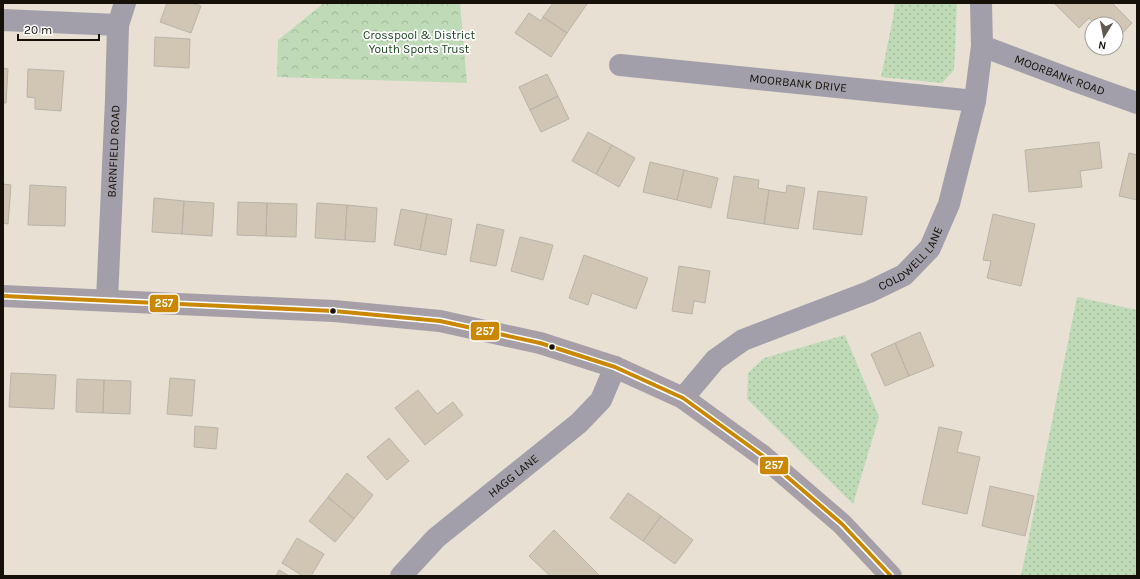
<svg xmlns="http://www.w3.org/2000/svg" width="1140" height="579" viewBox="0 0 1140 579" font-family="Karla,sans-serif">
  <style>
    .grass { fill: url(#grass-dots) }
    .park { fill: url(#park-crowns) }
    .building { fill: #d1c6b3; stroke: #b9b3a9 }
    .lines { fill: none; stroke-linecap: round; stroke-linejoin: round }
    .minor { stroke: #a29faa; stroke-width: 22 }
    .tertiary { stroke: #a29faa; stroke-width: 22 }
    .primary { stroke: #a69fa8; stroke-width: 22 }
    .bus-1-casing { stroke: #fff; stroke-width: 7 }
    .bus-1 { stroke: #ca8802; stroke-width: 4 }
    .bus-dot { fill: #151008; stroke: #fff; stroke-width: 1.5 }
    .labels { text-anchor: middle; stroke-width: 3.5; stroke-linejoin: round; paint-order: stroke }
    .park-label { font-size: 12px; fill: #133d17; stroke: #fff }
    .street-label { font-size: 12px; fill: #151008; stroke: #fff }
    .line-badge { stroke: #fff; stroke-width: 1.5 }
    .badge-label { font-size: 11px; text-anchor: middle; font-weight: bold; fill: #fff }
  </style>
  <defs>
    <pattern id="grass-dots" width="8" height="8" patternUnits="userSpaceOnUse"><rect width="8" height="8" fill="#bfdab6"/><path d="M2 2h.1M6 6h.1" fill="none" stroke="#a3ba9b" stroke-width="1.8" stroke-linecap="round"/></pattern>
    <pattern id="park-crowns" width="20" height="18" patternUnits="userSpaceOnUse"><rect width="20" height="18" fill="#bfdab6"/><path d="M2 6a3 3 0 1 1 6 0M12 15a3 3 0 1 1 6 0" fill="none" stroke="#a3ba9b"/></pattern>
  </defs>
  <rect width="100%" height="100%" fill="#e8e0d3"/>
  <!-- grass -->
  <path class="grass" d="M895,3H957L954,70L942,83L881,77L893,18Z
    M1077,297L1137,310V576H1021Z
    M845,335L879,417L853,504L747,399L748,373L764,358Z"/>
  <!-- park -->
  <path class="park" d="M324,3H460L467,83L277,77L278,40Z"/>
  <!-- building -->
  <path class="building" d="M167,3H192L201,6L191,33L160,22Z
    M553,3H585L587,4L567,33L543,17Z
    M1054,3H1112L1132,23L1116,40V24H1095L1089,18L1079,28Z
    M529,13L541,21L543,17L567,33L551,57L515,33Z
    M155,37L190,39L189,68L154,66Z
    M3,68L8,69L6,103H3Z
    M28,69L64,71L61,111L35,109V98L27,97Z
    M547,74L558,96L530,110L519,87Z
    M558,96L569,119L541,132L530,110Z
    M588,132L612,145L596,174L572,161Z
    M1099,142L1102,168L1080,171L1082,187L1029,192L1025,150Z
    M612,145L635,158L619,187L596,174Z
    M1129,153L1137,155V200L1119,196Z
    M650,162L684,170L677,200L643,192Z
    M684,170L718,178L711,208L677,200Z
    M734,176L759,180L758,188L769,190L764,224L727,218Z
    M3,184L11,185L8,224L3,223Z
    M30,185L66,187L65,226L28,225Z
    M787,185L805,188L798,229L764,224L769,190L786,193Z
    M818,191L867,197L862,235L813,229Z
    M154,198L184,201L182,234L152,232Z
    M184,201L214,203L212,236L182,234Z
    M238,202L267,203L266,236L237,235Z
    M267,203L297,204L296,237L266,236Z
    M317,203L347,205L345,240L315,238Z
    M347,205L377,208L375,242L345,240Z
    M401,209L427,214L420,250L394,245Z
    M427,214L452,219L446,255L420,250Z
    M993,214L1035,224L1021,286L987,278L991,261L983,260Z
    M477,224L504,230L496,266L470,261Z
    M520,237L553,245L543,280L511,271Z
    M584,255L648,278L636,309L592,293L588,305L569,298Z
    M679,266L710,271L705,303L694,301L692,314L672,311Z
    M920,332L934,366L909,376L895,343Z
    M895,343L909,376L885,386L871,354Z
    M11,373L56,375L54,409L9,407Z
    M170,378L195,380L192,416L167,414Z
    M77,379L104,380L103,413L76,412Z
    M104,380L131,381L130,414L103,413Z
    M418,390L437,414L453,402L463,415L425,445L395,408Z
    M195,426L218,428L216,449L194,447Z
    M939,427L962,432L957,452L980,457L967,514L922,504Z
    M389,438L409,461L387,480L367,457Z
    M347,473L373,495L354,519L328,497Z
    M990,486L1034,496L1025,536L982,526Z
    M628,493L661,516L643,541L610,518Z
    M328,497L354,519L335,542L309,521Z
    M661,516L693,540L675,564L643,541Z
    M554,530L599,575L598,576H550L529,556Z
    M297,538L324,554L311,576H303L282,563Z
    M279,570L289,576H276Z"/>
  <g class="lines">
    <!-- minor -->
    <g class="minor">
      <path d="M3,20L118,25"/>
      <path id="s1" d="M982,46L1075,81L1137,103"/>
      <path id="s2" d="M620,65L975,101"/>
      <path id="s3" d="M107,300L116,99L118,25L125,3"/>
      <path id="s4" d="M401,576L436,538L579,423L601,400L615,367"/>
    </g>
    <!-- tertiary -->
    <path class="tertiary" id="s5" d="M683,398L715,360L743,340L869,292L904,275L930,248L949,204L975,101L982,46L981,3"/>
    <!-- primary -->
    <path class="primary" d="M3,296L334,311L440,321L540,343L615,367L683,398L763,456L842,524L891,576"/>
    <defs>
      <path id="bus-1" d="M3,296L334,311L440,321L540,343L615,367L683,398L763,456L842,524L891,576"/>
    </defs>
    <!-- bus-1 casing -->
    <use href="#bus-1" class="bus-1-casing"/>
    <!-- bus-1 -->
    <use href="#bus-1" class="bus-1"/>
  </g>
  <!-- markers -->
  <g class="bus-dot">
    <circle cx="333" cy="311" r="3.5"/>
    <circle cx="552" cy="347" r="3.5"/>
  </g>
  <g class="labels">
    <!-- park labels -->
    <g class="park-label">
      <text x="419" y="39">Crosspool &amp; District<tspan x="419" dy="14">Youth Sports Trust</tspan></text>
    </g>
    <!-- street labels -->
    <g class="street-label">
      <text dy="4" stroke="none"><textPath href="#s1" startOffset="83">MOORBANK ROAD</textPath></text>
      <text dy="4" stroke="none"><textPath href="#s2" startOffset="179">MOORBANK DRIVE</textPath></text>
      <text dy="4" stroke="none"><textPath href="#s3" startOffset="149">BARNFIELD ROAD</textPath></text>
      <text dy="4" stroke="none"><textPath href="#s5" startOffset="274">COLDWELL LANE</textPath></text>
      <text dy="4" stroke="none"><textPath href="#s4" startOffset="151">HAGG LANE</textPath></text>
    </g>
  </g>
  <g class="line-badge">
    <rect x="149" y="294" width="30" height="19" rx="4" fill="#ca8802"/>
    <rect x="470" y="321" width="30" height="20" rx="4" fill="#ca8802"/>
    <rect x="759" y="456" width="30" height="19" rx="4" fill="#ca8802"/>
  </g>
  <g class="badge-label">
    <text x="164" y="307">257</text>
    <text x="485" y="335">257</text>
    <text x="774" y="469">257</text>
  </g>
  <!-- border -->
  <rect width="1140" height="579" fill="none" stroke="#151008" stroke-width="8"/>
  <!-- north arrow -->
  <g transform="translate(1104 36) rotate(190)"><circle r="19" fill="#ffffff" stroke="#a19f9c"/>
  <path d="M0-3L7 15L0 10L-7 15Z" fill="#5f594f"/>
  <text y="-6" font-size="11" font-weight="bold" text-anchor="middle" fill="#151008">N</text>
  </g>
  <!-- scale -->
  <path d="M18 34v6h81v-6" fill="none" stroke="#151008" stroke-width="2"/>
  <text x="24" y="34" font-size="12" fill="#151008" stroke="#ffffff" stroke-width="3" paint-order="stroke">20 m</text>
</svg>
